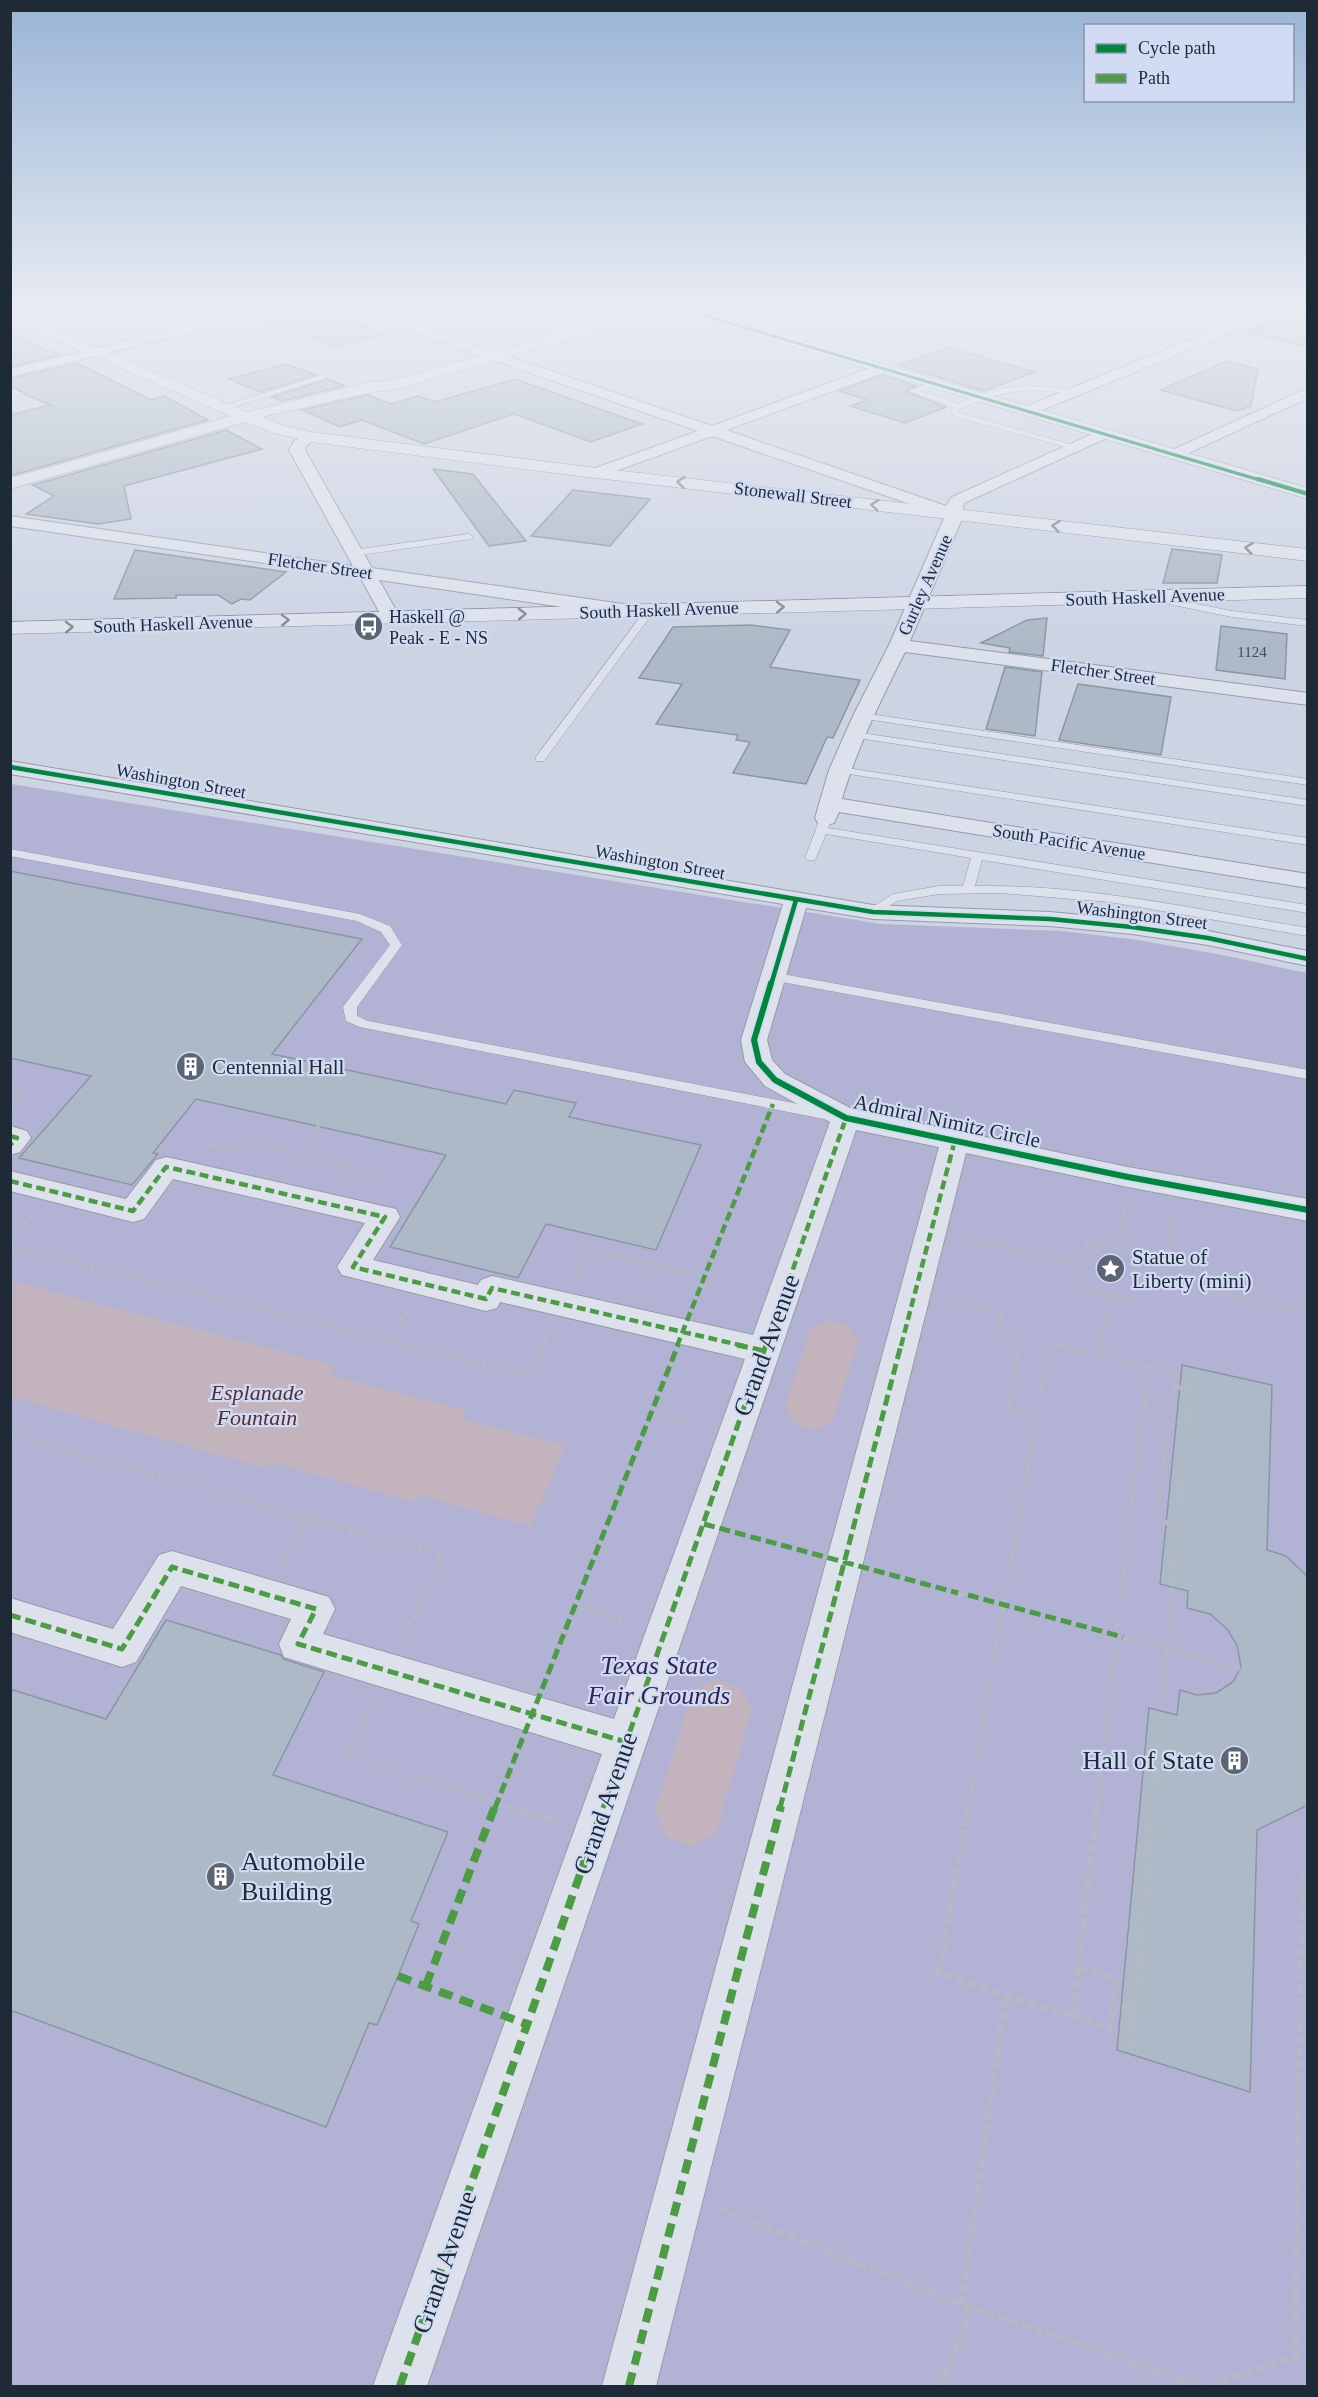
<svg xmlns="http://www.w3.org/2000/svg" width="1318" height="2397" viewBox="0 0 1318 2397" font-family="Georgia,serif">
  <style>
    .green { fill: #b2b2d5 }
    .water { fill: #c3b3bc }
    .building { fill: #adb9c6; stroke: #8b96a3; stroke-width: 1.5 }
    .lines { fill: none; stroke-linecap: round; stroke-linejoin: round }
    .lane-casing { stroke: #959ca8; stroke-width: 1 }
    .street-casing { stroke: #959ca8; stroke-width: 2 }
    .secondary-casing { stroke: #858c98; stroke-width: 1 }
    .path-far2 { stroke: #b4bac3; stroke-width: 4; stroke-dasharray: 4.5 3; stroke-linecap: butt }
    .path-far1 { stroke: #b4bac3; stroke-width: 4.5; stroke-dasharray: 5 4; stroke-linecap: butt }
    .path { stroke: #b4bac3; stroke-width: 6; stroke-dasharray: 8 4.5; stroke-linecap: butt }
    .lane { fill: #dde1eb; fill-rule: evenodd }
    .street { fill: #dde1eb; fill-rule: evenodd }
    .secondary { fill: #dde1eb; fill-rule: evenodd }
    .quiet-far2 { stroke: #4c9c44; stroke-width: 4.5; stroke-dasharray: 9 4.5; stroke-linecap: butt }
    .quiet-far1 { stroke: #4c9c44; stroke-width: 5; stroke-dasharray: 11 5; stroke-linecap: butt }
    .quiet { stroke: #4c9c44; stroke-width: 8; stroke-dasharray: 14 8; stroke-linecap: butt }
    .cycleway-far3-casing { stroke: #d2dbf4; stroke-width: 4.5 }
    .cycleway-far2-casing { stroke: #d2dbf4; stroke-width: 6 }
    .cycleway-far1-casing { stroke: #d2dbf4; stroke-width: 8 }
    .cycleway-casing { stroke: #d2dbf4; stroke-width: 10 }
    .cycleway-far3 { stroke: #00873e; stroke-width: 3 }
    .cycleway-far2 { stroke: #00873e; stroke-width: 4 }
    .cycleway-far1 { stroke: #00873e; stroke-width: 4.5 }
    .cycleway { stroke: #00873e; stroke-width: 6 }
    .oneway { stroke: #7e8690 }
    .labels { text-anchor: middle; stroke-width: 4.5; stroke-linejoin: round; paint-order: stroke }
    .far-number-label { font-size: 15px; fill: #424e5a }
    .far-street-label { font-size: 18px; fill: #1e2a36; stroke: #d2dbf4 }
    .far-poi-label { font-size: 18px; fill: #1e2a36; stroke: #d2dbf4; text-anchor: start }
    .poi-label { font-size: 21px; fill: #1e2a36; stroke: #d2dbf4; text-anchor: start }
    .street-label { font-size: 21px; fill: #1e2a36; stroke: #d2dbf4 }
    .water-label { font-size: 22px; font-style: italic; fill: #552e30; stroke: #d2dbf4 }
    .near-street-label { font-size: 26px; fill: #1e2a36; stroke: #d2dbf4 }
    .near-park-label { font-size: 26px; font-style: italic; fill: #312551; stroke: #d2dbf4 }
    .near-poi-label { font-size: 26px; fill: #1e2a36; stroke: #d2dbf4; text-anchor: end }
  </style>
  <rect width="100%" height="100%" fill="#ccd3e3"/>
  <!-- green -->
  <path class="green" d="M11,784L881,924L1061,931L1138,940L1222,955L1307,973V2386H11Z"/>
  <!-- water -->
  <path class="water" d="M11,1281L334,1365L329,1375L466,1410L462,1419L566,1446L530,1526L419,1495L415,1502L270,1462L266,1468L11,1397Z
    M828,1321L847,1325L858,1339L833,1421L815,1430L795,1425L785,1407L810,1329Z
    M716,1680L739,1687L752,1708L716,1833L691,1846L666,1837L655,1810L693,1690Z"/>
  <!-- building -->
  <path class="building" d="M313,308L328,314L386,334L337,347L263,320Z
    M1276,319L1308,326V347L1244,332Z
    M10,334L58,355L10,367Z
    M949,348L1035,372L984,391L897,365Z
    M1227,361L1258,369L1251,406L1237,411L1160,390Z
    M77,363L151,400L164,396L208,420L13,475L10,473V415L50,405L25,394L10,385V379Z
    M286,364L316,375L260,392L229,379Z
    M883,375L917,386L908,389L907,392L946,407L905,423L850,406L867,400L839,391Z
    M328,379L345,386L282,401L272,397Z
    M515,379L642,424L591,442L514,414L424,444L362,420L340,427L302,410L368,395L391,404L418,396L435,402Z
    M226,430L262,449L124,486L131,519L98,524L26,514L54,496L33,485Z
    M433,469L473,474L526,541L489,546Z
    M573,490L650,499L610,546L531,536Z
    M1172,549L1222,555L1217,583H1163Z
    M135,550L286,572L250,600L241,599L232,604L218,595H176V598L114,599Z
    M1047,618L1043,656L1009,652L1010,648L981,643L1027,620Z
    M751,625L790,630L770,667L860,680L833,738L827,737L806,784L733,773L750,742L736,740L738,735L656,724L682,684L639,678L673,627Z
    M1221,626L1287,634L1285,679L1216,670Z
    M1005,667L1042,672L1035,736L986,729Z
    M1078,684L1171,697L1161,755L1059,740Z
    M10,871L362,939L272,1054L506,1104L514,1090L576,1103L569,1117L701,1145L656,1250L546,1224L518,1278L390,1247L446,1155L196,1099L153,1153L158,1154L132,1185L19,1158L91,1076L10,1058Z
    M1182,1365L1272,1385L1267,1550L1286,1556L1308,1577V1805L1257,1830L1250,2092L1117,2050L1149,1708L1177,1715L1180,1690L1197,1695L1216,1693L1233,1682L1241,1667L1237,1645L1227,1629L1210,1614L1187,1608L1188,1591L1160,1584Z
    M166,1620L281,1655L283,1659L324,1672L273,1775L448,1832L411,1921L419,1924L398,1976L377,2025L369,2023L326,2127L10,2010V1689L106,1719Z"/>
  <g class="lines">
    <defs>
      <path id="lane" d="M191,307H199L229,320L224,321Z
        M426,307H436L386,320L383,318Z
        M470,307H479L567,337L562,338Z
        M610,307H619L644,315L641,317Z
        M780,307H789L826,318L769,336V334L816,318Z
        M22,318L24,321L10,325V321Z
        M326,374L328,377L227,409L220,407Z
        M933,382L938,383L920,391L959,404C996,384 1036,382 1076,392L1074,395C1033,386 996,390 959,410V413L1080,447L1073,449L953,416L951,409L954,407L909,391Z
        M10,387L21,393L23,394L19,396L10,392Z
        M469,534L473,537L472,539L354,556L350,553L354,550Z
        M1152,595L1232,611L1308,620V626L1232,617L1149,600L1147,598Z
        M646,609L654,611L544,761H536V757Z
        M863,713L1308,779V785L859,718V714Z
        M855,732L1308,800V806L851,737L850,735Z
        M840,767L1308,838V845L836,772L835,770Z
        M825,818L831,821L828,828L1308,905V913L982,860L975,886C1087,884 1198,910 1308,928V936L1109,902L1000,893L939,894L897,901L873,916L869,915V909L893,894L939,886H963L971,858L826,834L815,860H807L805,858L819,821Z
        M10,849L360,914L390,926L402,945L357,1007V1016L368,1021L829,1110L836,1115L829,1120L360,1027L346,1021L343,1007L390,945L381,932L357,921L10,856Z
        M771,972L1308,1070V1079L766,979L765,976L766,973Z"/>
      <path id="street" d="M264,307H284L282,310L10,377V369Z
        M347,307H364L712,426L878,365H888L890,368L888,371L726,430L946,506L952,497L1099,431H1109L1111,434L1109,437L964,503L961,521L910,641L1308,693V705L905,652C881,700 857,747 842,799L1308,874V888L839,812L834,823L826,825L818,823L815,818L829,770L853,716L889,645L945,516L712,436L602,476H590L588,473L590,470L698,431L349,310Z
        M747,307H765L763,310L719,324L713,320L715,317Z
        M1246,307H1267L1308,316V324L1273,316L1032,414L1027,415L1020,411L1022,408L1259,312Z
        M1308,388V398L1180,457H1170L1167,454L1170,451Z
        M311,433L318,437L306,446L305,450L372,568L630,605L636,607L639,611L636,615L630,617L379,580L400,617L398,621H384L382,617L360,577L10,526V516L353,566L289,450L294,441Z
        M10,761L873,905L1050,912L1132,920L1208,931L1308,951V966L1208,945L1132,934L1050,926L873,919L806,908L767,1040L772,1060L785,1074L854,1110L1128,1167L1308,1199V1221L1128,1187L966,1153L656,2386H602L939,1147L856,1130L427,2386H373L602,1754L284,1657L279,1644L291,1619L181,1586L136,1662L122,1667L10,1632V1598L113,1629L159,1555L172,1551L329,1597L335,1609L323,1634L614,1719L745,1359L500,1302L497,1308L486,1311L342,1275L337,1267L365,1223L173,1179L144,1219L133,1222L10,1191V1171L126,1199L156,1160L166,1157L189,1162L396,1209L400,1217L373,1260L478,1285L481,1280L492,1276L753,1335L830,1122L765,1086L745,1062L741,1040L783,904L10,774Z
        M10,1126L27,1131L31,1138L20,1152L10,1155Z"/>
      <path id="secondary" d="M651,307H689L1308,488V499L670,310L397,389L372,392L262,417L285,426L311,432L596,468L1308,549V561L596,478L311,442L274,433L245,422L10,489V478L231,416L10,320V311L247,412L372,382L391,381Z
        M1308,586V598L10,634V622Z"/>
    </defs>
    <!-- lane casing -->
    <use href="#lane" class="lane-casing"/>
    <!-- street casing -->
    <use href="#street" class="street-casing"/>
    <!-- secondary casing -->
    <use href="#secondary" class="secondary-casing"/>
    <!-- path-far2 -->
    <path class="path-far2" d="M10,1087L18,1092L15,1104L11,1108
      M208,1148L210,1144L240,1151L247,1142L349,1165L343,1174L374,1181L372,1185
      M291,1166L319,1126
      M964,1239L1083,1264
      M10,1241L32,1215
      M1087,1242L1142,1254L1135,1301L1079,1289Z
      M10,1246L409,1346
      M1119,1249L1125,1205
      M575,1275L587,1249L704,1277
      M1139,1275L1308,1312
      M1165,1281L1171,1213
      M947,1301L1002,1314L998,1330L1021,1336L1019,1346
      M390,1341L407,1310
      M542,1346L549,1331
      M1048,1346L1049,1343L1062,1346
      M1101,1346L1110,1296"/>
    <!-- path-far1 -->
    <path class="path-far1" d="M403,1345L528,1376L543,1345
      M1019,1345L1008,1409L1036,1416
      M1055,1345L1147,1367L1097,1808
      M1099,1355L1101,1345
      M1147,1367L1175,1373L1174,1386L1188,1390
      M1145,1393L1172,1399L1174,1386
      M1144,1404L1169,1410L1157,1520L1176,1525
      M651,1414L703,1426
      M10,1435L442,1555L403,1640
      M281,1564L307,1517
      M958,1593L968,1595
      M575,1605L629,1622
      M1123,1637L1240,1669
      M372,1703L347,1756L514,1808
      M1306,1805L1308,1807
      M968,1808L1049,1345
      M1152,1808L1191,1371"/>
    <!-- path -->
    <path class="path" d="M509,1806L560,1822
      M968,1806L939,1972L1006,1996L1073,2016L1097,1806
      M1079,1968L1115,1979L1113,2003
      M1073,2016L1110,2029L1113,2003L1134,2010
      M1131,2045L1152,1806
      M719,2208L961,2304L1199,2386
      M961,2304L1006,1996
      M1295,2356L1302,1877L1308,1874
      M940,2386L966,2325L971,2307
      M1210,2386L1295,2356L1308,2360"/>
    <!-- lane -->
    <use href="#lane" class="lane"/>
    <!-- street -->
    <use href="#street" class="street"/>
    <!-- secondary -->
    <use href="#secondary" class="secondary"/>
    <!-- quiet-far2 -->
    <path class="quiet-far2" d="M10,1136L17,1138L10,1145
      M10,1181L133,1211L166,1167L189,1172L385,1217L353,1267L486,1299L492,1288L744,1346
      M677,1346L773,1104
      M766,1346L846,1118
      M901,1346L955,1140"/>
    <!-- quiet-far1 -->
    <path class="quiet-far1" d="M737,1345L765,1351
      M704,1524L958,1593
      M968,1595L1123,1637
      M10,1615L122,1649L172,1567L316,1609L298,1644L626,1742
      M495,1808L678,1345
      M603,1808L766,1345
      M780,1808L901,1345"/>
    <!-- quiet -->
    <path class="quiet" d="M398,1976L526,2024
      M426,1985L495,1806
      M400,2386L604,1806
      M629,2386L781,1806"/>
    <defs>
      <path id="cycleway-far3" d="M675,307L1263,481"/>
      <path id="cycleway-far2" d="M1258,479L1308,494"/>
      <path id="cycleway-far1" d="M10,767L873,912L1050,919L1132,927L1208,938L1308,959
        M771,985L796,900"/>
      <path id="cycleway" d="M771,983L754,1040L759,1062L775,1080L846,1118L1128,1177L1308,1210"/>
    </defs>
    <!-- cycleway-far3 casing -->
    <use href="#cycleway-far3" class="cycleway-far3-casing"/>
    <!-- cycleway-far2 casing -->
    <use href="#cycleway-far2" class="cycleway-far2-casing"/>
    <!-- cycleway-far1 casing -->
    <use href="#cycleway-far1" class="cycleway-far1-casing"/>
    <!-- cycleway casing -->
    <use href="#cycleway" class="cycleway-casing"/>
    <!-- cycleway-far3 -->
    <use href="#cycleway-far3" class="cycleway-far3"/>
    <!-- cycleway-far2 -->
    <use href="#cycleway-far2" class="cycleway-far2"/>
    <!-- cycleway-far1 -->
    <use href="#cycleway-far1" class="cycleway-far1"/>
    <!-- cycleway -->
    <use href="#cycleway" class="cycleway"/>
  </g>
  <!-- one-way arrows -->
  <defs><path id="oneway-chevron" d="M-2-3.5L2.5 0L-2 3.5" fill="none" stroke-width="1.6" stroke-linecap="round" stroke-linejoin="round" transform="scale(1.5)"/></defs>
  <g class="oneway">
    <use href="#oneway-chevron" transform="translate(681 482) rotate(-173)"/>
    <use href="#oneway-chevron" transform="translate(875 505) rotate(-173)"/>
    <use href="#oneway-chevron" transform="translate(1056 526) rotate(-173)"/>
    <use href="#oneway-chevron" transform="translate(1249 548) rotate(-173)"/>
    <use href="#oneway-chevron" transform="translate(780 607) rotate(-2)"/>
    <use href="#oneway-chevron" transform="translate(522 614) rotate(-1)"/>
    <use href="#oneway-chevron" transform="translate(285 620) rotate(-2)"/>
    <use href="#oneway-chevron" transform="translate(69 627) rotate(-2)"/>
  </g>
  <!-- sky -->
  <linearGradient id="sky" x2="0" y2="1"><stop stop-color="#99b4d6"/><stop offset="0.48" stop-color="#e8ebf2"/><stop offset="1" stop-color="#e8ebf2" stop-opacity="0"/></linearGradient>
  <rect width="1318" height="642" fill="url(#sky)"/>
  <!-- icons -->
  <defs>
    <symbol id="bus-disc" viewBox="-11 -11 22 22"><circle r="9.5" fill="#5b6573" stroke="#d2dbf4"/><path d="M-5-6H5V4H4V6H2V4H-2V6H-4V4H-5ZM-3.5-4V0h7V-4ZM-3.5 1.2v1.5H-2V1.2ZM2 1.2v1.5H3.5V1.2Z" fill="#fff"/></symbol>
    <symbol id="building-disc" viewBox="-11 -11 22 22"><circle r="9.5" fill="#5b6573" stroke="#d2dbf4"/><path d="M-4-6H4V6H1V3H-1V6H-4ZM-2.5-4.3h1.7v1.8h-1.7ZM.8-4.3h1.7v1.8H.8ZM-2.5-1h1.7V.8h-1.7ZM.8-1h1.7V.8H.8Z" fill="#fff"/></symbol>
    <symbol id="sight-disc" viewBox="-11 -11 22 22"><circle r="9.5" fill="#5b6573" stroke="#d2dbf4"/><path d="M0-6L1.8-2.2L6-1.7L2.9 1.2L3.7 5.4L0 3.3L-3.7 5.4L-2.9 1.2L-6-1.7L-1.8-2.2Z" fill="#fff"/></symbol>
  </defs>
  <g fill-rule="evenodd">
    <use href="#bus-disc" x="352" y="610" width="33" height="33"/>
    <use href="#building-disc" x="174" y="1050" width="33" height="33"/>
    <use href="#sight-disc" x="1094" y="1252" width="33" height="33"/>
    <use href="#building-disc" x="1218" y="1744" width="33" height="33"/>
    <use href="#building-disc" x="204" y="1860" width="33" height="33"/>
  </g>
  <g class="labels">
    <!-- far-number labels -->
    <g class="far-number-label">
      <text x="1252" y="657">1124</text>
    </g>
    <!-- far-street labels -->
    <g class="far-street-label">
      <text transform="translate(793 495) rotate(7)" y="6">Stonewall Street</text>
      <text transform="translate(320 566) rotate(8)" y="6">Fletcher Street</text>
      <text transform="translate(925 585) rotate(-66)" y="6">Gurley Avenue</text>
      <text transform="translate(1145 597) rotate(-2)" y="6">South Haskell Avenue</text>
      <text transform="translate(659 610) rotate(-2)" y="6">South Haskell Avenue</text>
      <text transform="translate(173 624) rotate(-2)" y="6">South Haskell Avenue</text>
      <text transform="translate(1103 672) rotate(8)" y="6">Fletcher Street</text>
      <text transform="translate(181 781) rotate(10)" y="6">Washington Street</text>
      <text transform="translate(1069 842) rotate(9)" y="6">South Pacific Avenue</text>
      <text transform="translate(660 862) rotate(10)" y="6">Washington Street</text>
      <text transform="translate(1142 915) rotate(7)" y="6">Washington Street</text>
    </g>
    <!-- far-poi labels -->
    <g class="far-poi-label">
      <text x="389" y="623">Haskell @<tspan x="389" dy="21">Peak - E - NS</tspan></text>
    </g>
    <!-- poi labels -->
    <g class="poi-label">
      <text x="212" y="1074">Centennial Hall</text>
      <text x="1132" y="1264">Statue of<tspan x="1132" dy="24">Liberty (mini)</tspan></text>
    </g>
    <!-- street labels -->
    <g class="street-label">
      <text transform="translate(947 1121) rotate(12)" y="7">Admiral Nimitz Circle</text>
    </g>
    <!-- water labels -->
    <g class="water-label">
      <text x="257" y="1400">Esplanade<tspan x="257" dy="25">Fountain</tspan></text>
    </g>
    <!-- near-street labels -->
    <g class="near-street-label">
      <text transform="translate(766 1345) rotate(-70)" y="9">Grand Avenue</text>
      <text transform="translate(605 1803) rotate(-71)" y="9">Grand Avenue</text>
      <text transform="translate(444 2262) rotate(-71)" y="9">Grand Avenue</text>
    </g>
    <!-- near-park labels -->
    <g class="near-park-label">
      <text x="659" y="1674">Texas State<tspan x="659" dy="30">Fair Grounds</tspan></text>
    </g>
    <!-- near-poi labels -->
    <g class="near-poi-label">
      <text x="1214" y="1769">Hall of State</text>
      <text x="241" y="1870" text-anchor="start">Automobile<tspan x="241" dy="30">Building</tspan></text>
    </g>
  </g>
  <!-- border -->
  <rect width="1318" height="2397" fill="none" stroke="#1e2a36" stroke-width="24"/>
  <!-- legend -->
  <rect x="1084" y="24" width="210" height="78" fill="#d2dbf4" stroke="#8a94a8" stroke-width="1.5"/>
  <rect x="1096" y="44" width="30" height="9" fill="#00873e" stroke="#8a94a8" stroke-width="1.5"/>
  <text x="1138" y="54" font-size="18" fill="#1e2a36">Cycle path</text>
  <rect x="1096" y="74" width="30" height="9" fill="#4c9c44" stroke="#8a94a8" stroke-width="1.5"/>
  <text x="1138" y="84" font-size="18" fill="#1e2a36">Path</text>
</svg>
